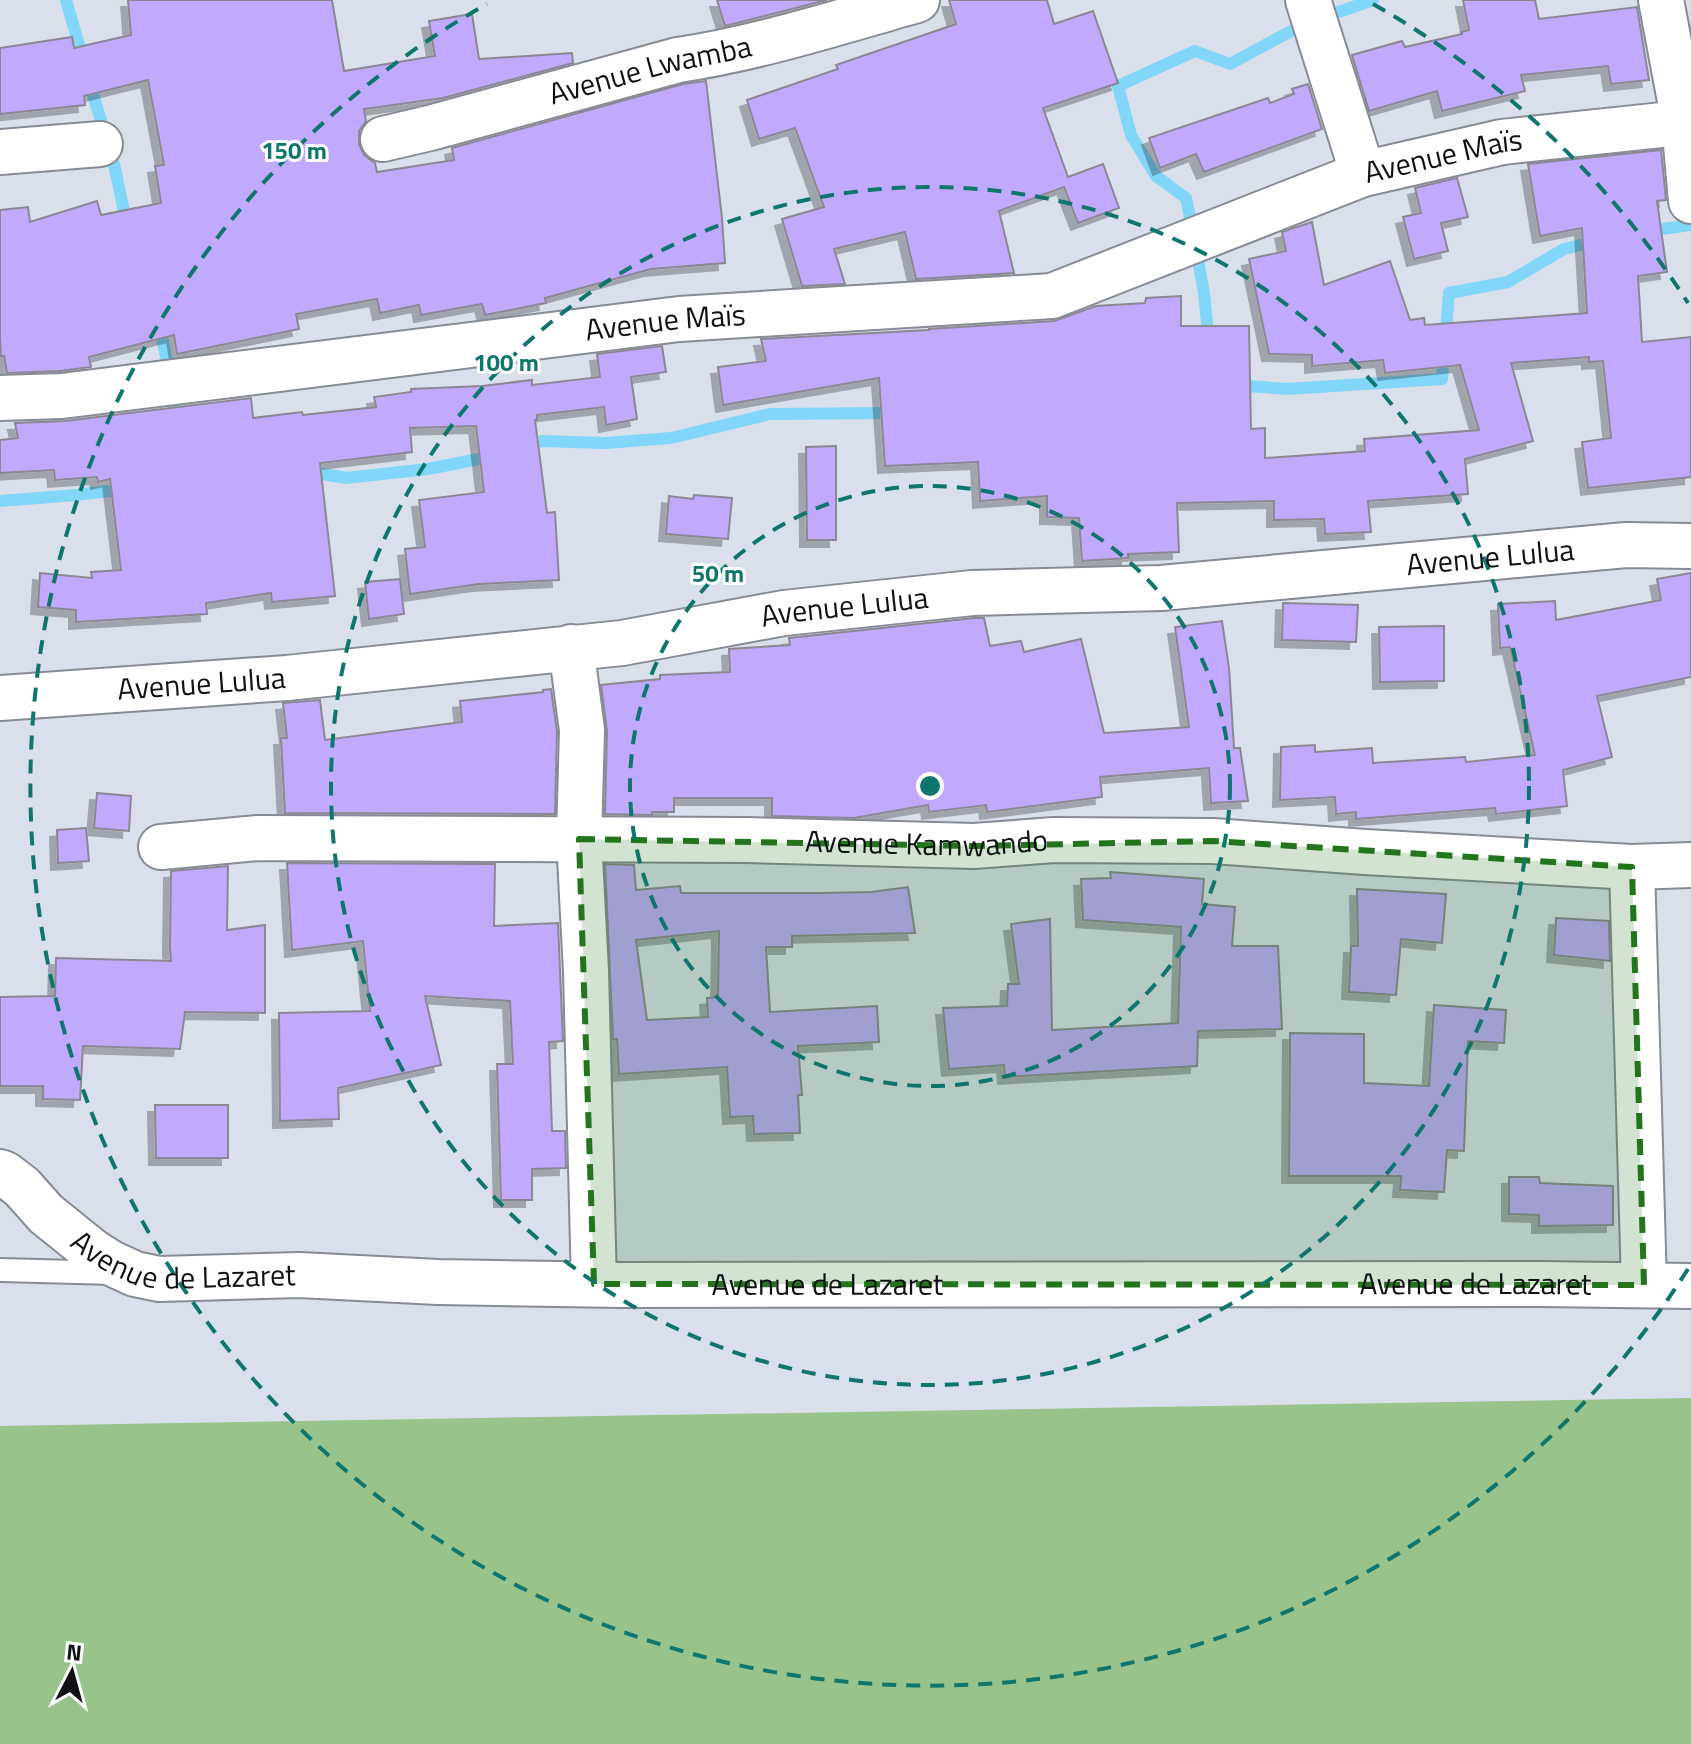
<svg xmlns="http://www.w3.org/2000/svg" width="1691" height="1744" viewBox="0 0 1691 1744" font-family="'Titillium Web',sans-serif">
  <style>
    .green { fill: #98c38b }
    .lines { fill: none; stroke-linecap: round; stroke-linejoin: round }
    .stream { stroke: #81d6f9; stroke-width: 12 }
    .building { fill: #c1a9fd; stroke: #8b8893; stroke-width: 2; fill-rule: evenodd; filter: url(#shadow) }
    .lane-casing { stroke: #868b95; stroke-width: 26 }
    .street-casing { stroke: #868b95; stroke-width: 48 }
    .lane { stroke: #fff; stroke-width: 22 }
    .street { stroke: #fff; stroke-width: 44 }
    .marked { fill: #24741d; fill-opacity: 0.2; stroke: #24741d; stroke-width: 6; stroke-dasharray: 16 10; stroke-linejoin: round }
    .ring { fill: none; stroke: #0f766e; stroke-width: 4; stroke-dasharray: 14 10 }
    .labels { text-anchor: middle; stroke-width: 6; stroke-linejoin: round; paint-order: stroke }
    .street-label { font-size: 30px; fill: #0f1115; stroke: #fff }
    .centre { fill: #0f766e; stroke: #fff; stroke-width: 4 }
    .ring-label { font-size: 24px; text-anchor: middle; font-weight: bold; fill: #0f766e; stroke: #fff; stroke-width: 6; stroke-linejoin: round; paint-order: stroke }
  </style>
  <defs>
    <filter id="shadow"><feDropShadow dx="-7" dy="7" stdDeviation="0" flood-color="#0004"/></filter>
  </defs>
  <rect width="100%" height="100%" fill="#dae0eb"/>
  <!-- green -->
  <path class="green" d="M1691,1398V1744H0V1426Z"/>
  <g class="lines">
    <!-- stream -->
    <path class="stream" d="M66,0L83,59
      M89,81L114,164L127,225
      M1193,231L1186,198L1156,176L1131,135L1118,86L1195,51L1230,64L1304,24L1373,0
      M1647,231L1691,225
      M1196,249L1204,293L1209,342
      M159,322L179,422
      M1235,385L1287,389L1442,379L1449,293L1508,282L1564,249L1597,241
      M522,447L542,441L605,443L671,438L770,414L896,413
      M306,471L346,478L428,469L494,456
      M0,501L76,495L125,489"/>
  </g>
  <!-- building -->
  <path class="building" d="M128,0H332L344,71L435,56L429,21L472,14L479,59L572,53L573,63L443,98L364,109L366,121L359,131V144L364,155L375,163L377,172L454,160L452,148L683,84L706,81L722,218L725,263L651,269L545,298L546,303L485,315L482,304L421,315L419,305L380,313L377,299L296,314L299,329L177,354L174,335L89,357L91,367L60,371L7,373L4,356H1L0,338V210L28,207L30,222L97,201L101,215L161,203L155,166L164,165L148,80L84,96L85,105L0,114V48L72,37L74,48L131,35Z
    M717,0H827L725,26Z
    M949,0H1047L1054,24L1093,11L1118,83L1043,108L1068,177L1103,164L1119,208L1078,223L1064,187L999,211L1014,273L916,279L905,232L834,249L845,284L802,286L782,219L824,207L795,128L759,139L747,100L838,69L836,65L956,24Z
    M1463,0H1535L1539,19L1637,7L1649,80L1611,84L1608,66L1521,75L1525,91L1442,111L1437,91L1369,111L1352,55L1402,41L1405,47L1462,34L1461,32L1469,30Z
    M1308,84L1322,129L1204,172L1196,154L1160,168L1149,138L1268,98L1270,103L1294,94L1292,89Z
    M1661,150L1666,200L1657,201L1667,272L1638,276L1642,342L1691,337V477L1588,488L1582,442L1611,438L1603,361L1589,362V357L1511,363L1533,441L1465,459L1468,494L1368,501L1371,532L1325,534L1324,519L1274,520V501L1177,503L1179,552L1128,554V558L1082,561L1079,518L1047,517V496L980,501L978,462L885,466L879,378L723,405L718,367L766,361L761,339L929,330V329L1054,321L1096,306L1145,303L1146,298L1181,296V326H1249L1251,429L1265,428V458L1365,451L1364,439L1479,430L1460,365L1385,373L1383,360L1312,366V355L1269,354L1249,259L1286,251L1282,232L1312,222L1324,285L1390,261L1410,320L1424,318L1425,325L1587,313L1582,228L1540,236L1528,164Z
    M1457,178L1468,217L1441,223L1448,251L1414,259L1403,217L1421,213L1415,188Z
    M662,346L666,372L631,377L637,419L606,425L604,407L537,415V420H535L547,513L555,512L559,580L479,584L410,594L405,549L425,547L419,500L484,492L476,426L410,428L412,452L320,463L335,596L272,602L271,593L206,603L207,614L76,622V610L38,607L40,573L92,578L91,572L121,570L110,479L98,482L97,477L55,480L54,470L0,473V440L18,438L15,423L65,421L251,398L253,418L302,412L303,415L376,407L374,397L411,392V389L482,386L532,380V385L600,377L597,354Z
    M836,446V540H807L806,447Z
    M694,495L732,498L728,539L666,534L669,496L693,499Z
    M1691,573V677L1597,696L1612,757L1563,770L1567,806L1496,814L1495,808L1356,819V812L1336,814L1335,797L1280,800L1281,747L1315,745V752L1372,748L1373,763L1465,757L1466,762L1535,755L1510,647L1500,648L1498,604L1555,601L1556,620L1661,600L1657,579Z
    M400,579L404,614L369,619L365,582Z
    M1283,603L1358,605L1356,642L1282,640Z
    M974,618H984L990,646L1021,641L1024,652L1081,639L1104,733L1189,727L1175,627L1222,621L1229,668L1234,748H1240L1248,801L1211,803L1209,768L1100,777L1102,797L987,812L986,805L929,812L928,805L854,818L772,816V798H674V812H652V815L605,814L607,731L601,685L660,679V675L730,672L729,649L790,645L789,638Z
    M1444,626V681L1380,682L1379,627Z
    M551,689L557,731L555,814L285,813L281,738H287L283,703L320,700L325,740L462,722L460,701L543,692V690Z
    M97,793L131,796L129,831L94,828Z
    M86,828L89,861L58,863L57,830Z
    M287,863L495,864L494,926L558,923L563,1041L549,1042L552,1131H565L566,1168L532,1169V1200H501L497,1064H513L510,1001L425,996L441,1065L338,1088L339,1119L280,1121L279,1013L370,1011L363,941L292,950Z
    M605,864L634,865L636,890L680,886L681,893H823L871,892L908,887L915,933L792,936V947H766L770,1012L877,1006L879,1042L798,1046L802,1095H798L800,1133L754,1134L753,1116L730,1117L727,1067L619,1074L617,1039H613ZM719,931L718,997L707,998L708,1017L647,1020L636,940Z
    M228,866L227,930L265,925V1013L185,1012L180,1049L83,1046L80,1100L43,1099V1086H0V997L55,996L56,958L171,961L170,947L171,871Z
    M1110,872L1204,879L1202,904L1235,907L1232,946H1278L1282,1029L1198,1031L1197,1066L1005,1077L1004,1065L949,1069L943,1008L1007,1006L1008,984H1019L1011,924L1050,919L1052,1030L1178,1023L1181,927L1083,920L1081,879L1111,878Z
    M1357,889L1446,894L1442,943L1401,939L1396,995L1349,992L1351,946H1358Z
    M1556,918L1609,921L1610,961L1554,955Z
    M1434,1005L1506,1010L1504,1043L1468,1041L1464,1151L1447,1150L1444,1192L1400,1190L1401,1176H1289L1290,1033L1364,1034V1083L1429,1086Z
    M155,1105H228V1158H156Z
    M1509,1177H1539L1540,1183L1613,1186V1225L1539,1226V1215L1509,1214Z"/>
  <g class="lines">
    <defs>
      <path id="lane" d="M0,1270L115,1273"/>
      <g id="street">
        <path d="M1308,0L1363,174"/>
        <path d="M1661,0L1684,122L1691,201"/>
        <path id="s1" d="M383,139L430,128L678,60C759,48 839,22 917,0"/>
        <path d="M0,152L100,144"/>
        <path id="s2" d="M0,398L62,396L679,319L1052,296L1363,174L1502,142L1691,122"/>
        <path d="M571,647L582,730L579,839L586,971L594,1284"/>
        <path id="s3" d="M0,698L287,678L622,643L784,613L972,593L1161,588L1626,545L1691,546"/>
        <path id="s4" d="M161,847L258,838L746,840L974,846L1054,840L1213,841L1365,852L1632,867L1691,865"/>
        <path d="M1632,867L1644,1285"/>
        <path id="s5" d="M0,1172L5,1174L22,1187L46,1214L92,1251L111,1263L135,1274L159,1279L299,1275L438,1282L623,1285L1541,1284L1691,1286"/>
      </g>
    </defs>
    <!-- lane casing -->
    <use href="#lane" class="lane-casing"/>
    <!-- street casing -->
    <use href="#street" class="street-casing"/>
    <!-- lane -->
    <use href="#lane" class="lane"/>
    <!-- street -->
    <use href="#street" class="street"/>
  </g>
  <!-- marked area -->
  <path class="marked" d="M579,839L974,846L1213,841L1632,867L1644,1285L594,1284Z"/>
  <!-- distance rings -->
  <g class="ring">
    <circle cx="930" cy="786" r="300"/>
    <circle cx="930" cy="786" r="599"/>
    <path d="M1688 1269A899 899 0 1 1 487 4M1373 4A899 899 0 0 1 1688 303"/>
  </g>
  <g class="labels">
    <!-- street labels -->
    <g class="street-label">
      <text dy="10" stroke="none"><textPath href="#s1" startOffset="276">Avenue Lwamba</textPath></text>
      <text dy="10" stroke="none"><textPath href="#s2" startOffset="1474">Avenue Maïs</textPath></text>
      <text dy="10" stroke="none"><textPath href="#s2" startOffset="670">Avenue Maïs</textPath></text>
      <text dy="10" stroke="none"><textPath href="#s3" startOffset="1498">Avenue Lulua</textPath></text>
      <text dy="10" stroke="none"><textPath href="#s3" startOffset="850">Avenue Lulua</textPath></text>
      <text dy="10" stroke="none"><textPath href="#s3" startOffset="202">Avenue Lulua</textPath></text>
      <text dy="10" stroke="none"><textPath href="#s4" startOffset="766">Avenue Kamwando</textPath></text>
      <text dy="10" stroke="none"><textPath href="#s5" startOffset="216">Avenue de Lazaret</textPath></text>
      <text dy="10" stroke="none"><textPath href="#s5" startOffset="864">Avenue de Lazaret</textPath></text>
      <text dy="10" stroke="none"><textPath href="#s5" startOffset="1512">Avenue de Lazaret</textPath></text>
    </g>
  </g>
  <circle cx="930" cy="786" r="12" class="centre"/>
  <g class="ring-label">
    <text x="294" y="159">150 m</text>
    <text x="506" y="371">100 m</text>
    <text x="718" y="582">50 m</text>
  </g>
  <!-- north arrow -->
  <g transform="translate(72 1672) rotate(6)" stroke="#ffffff" stroke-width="6" paint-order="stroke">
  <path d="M0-6L14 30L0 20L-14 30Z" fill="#0f1115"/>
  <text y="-12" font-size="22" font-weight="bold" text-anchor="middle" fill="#0f1115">N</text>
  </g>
</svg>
